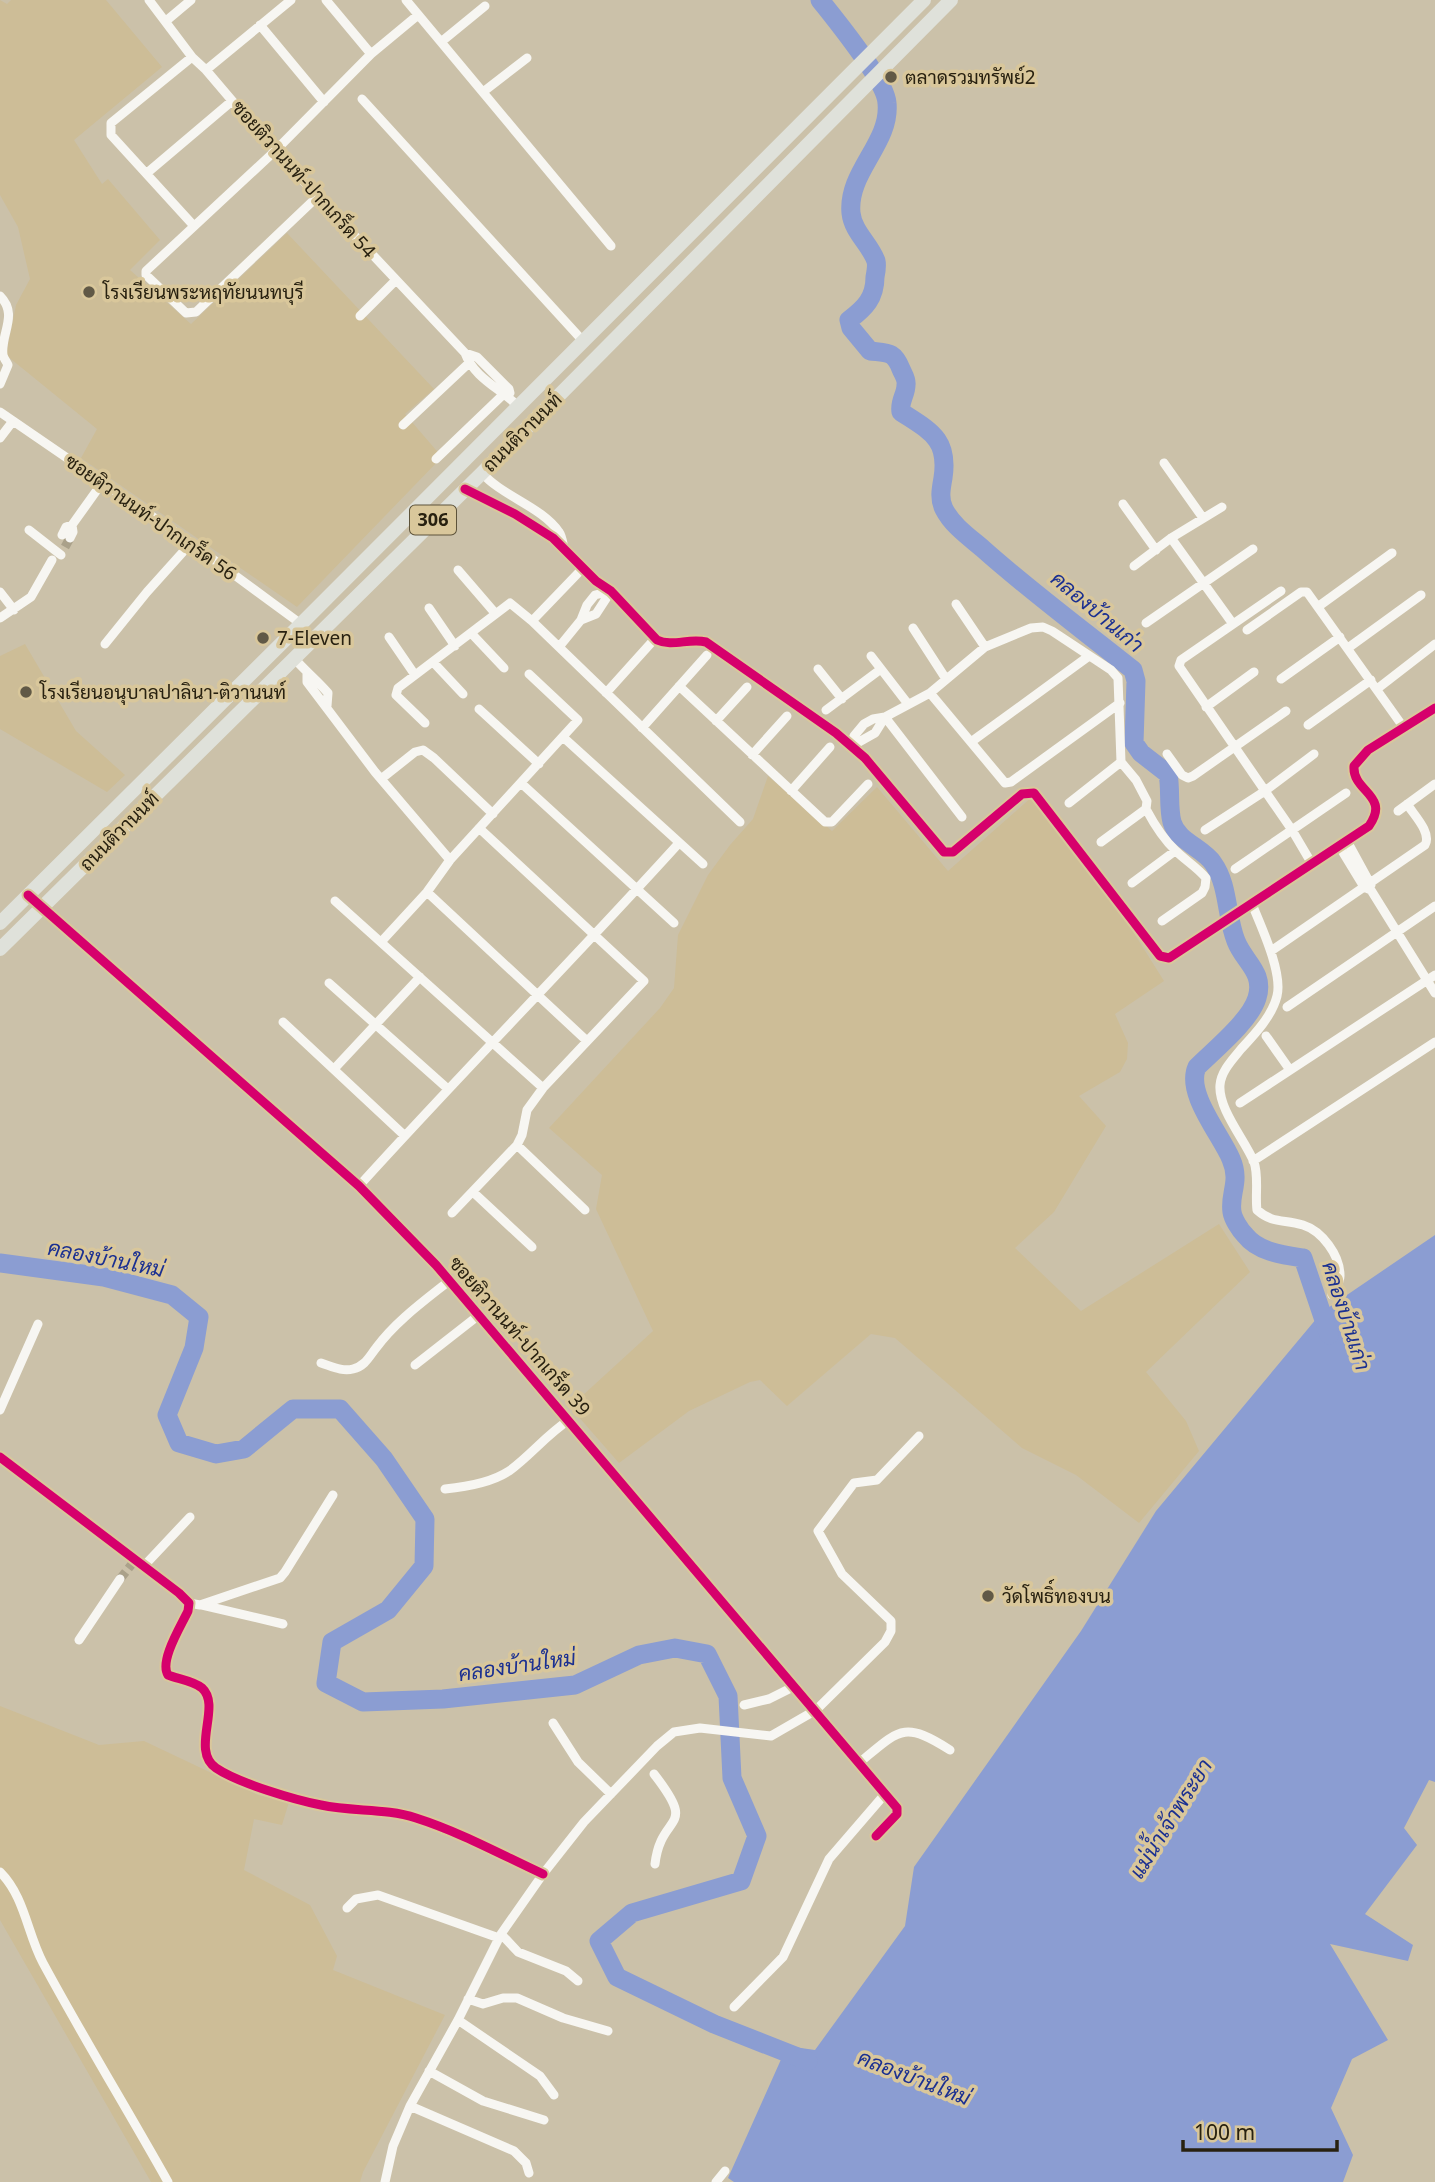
<svg xmlns="http://www.w3.org/2000/svg" width="1435" height="2182" viewBox="0 0 1435 2182" font-family="'Noto Sans',Sarabun,sans-serif">
  <style>
    .built { fill: #cdbd97 }
    .water { fill: #8b9dd2 }
    .lines { fill: none; stroke-linecap: round; stroke-linejoin: round }
    .river { stroke: #8b9dd2; stroke-width: 19 }
    .street-tunnel { stroke: #aaa18a; stroke-width: 9; stroke-dasharray: 9 4.5; stroke-linecap: butt }
    .street { stroke: #f7f6f2; stroke-width: 9 }
    .primary { stroke: #dfe1da; stroke-width: 14 }
    .cycleway-casing { stroke: #d9c79b; stroke-width: 13 }
    .cycleway { stroke: #d6006c; stroke-width: 9 }
    .poi-dot { fill: #615946; stroke: #d9c79b; stroke-width: 2.5 }
    .labels { text-anchor: middle; stroke-width: 7; stroke-linejoin: round; paint-order: stroke }
    .shield { fill: #d9c79b; stroke: #5d533a; stroke-width: 2 }
    .shield-label { font-size: 18px; font-weight: bold; fill: #282110 }
    .poi-label { font-size: 19px; fill: #282110; stroke: #d9c79b; text-anchor: start }
    .street-label { font-size: 19px; fill: #282110; stroke: #d9c79b }
    .water-label { font-size: 21px; font-style: italic; fill: #1b3091; stroke: #d9c79b }
  </style>
  <rect width="100%" height="100%" fill="#cbc1a9"/>
  <!-- built -->
  <path class="built" d="M0,0L7,4L11,0H106L162,67L74,140L102,184L108,179L160,240L130,270L191,324L287,233L434,389L405,414L442,457L297,607L81,458L97,429L6,355L16,305L30,279L18,227L0,195Z
    M25,644L76,731L125,775L107,792L0,729V656Z
    M768,776L832,831L877,787L948,871L1033,796L1120,911L1164,981L1115,1014L1128,1043L1127,1059L1120,1072L1079,1096L1106,1126L1054,1212L1015,1248L1081,1311L1219,1224L1250,1272L1146,1372L1186,1421L1199,1451L1139,1523L1076,1475L1022,1448L895,1338L871,1334L787,1406L760,1380L750,1382L689,1411L619,1463L570,1407L653,1331L596,1209L602,1175L549,1128L660,1008L674,988L678,935L708,875L730,845L753,819Z
    M0,1706L99,1745L144,1741L258,1795L289,1802L282,1825L254,1819L244,1870L310,1905L337,1956L333,1970L445,2015L363,2172L360,2182H151L0,1920Z"/>
  <!-- water -->
  <path class="water" d="M1435,1235V1782L1429,1780L1404,1828L1417,1845L1365,1914L1413,1945L1408,1961L1330,1944L1388,2040L1352,2059L1331,2108L1353,2155L1343,2182H734L728,2178L787,2046L815,2050L905,1926L914,1867L1081,1631L1156,1511L1322,1312Z"/>
  <g class="lines">
    <!-- river -->
    <path class="river" d="M820,0C835,19 886,81 887,103C891,143 847,172 851,213C853,232 870,244 876,261C877,265 876,272 875,277C875,298 865,308 849,320L851,328L870,351C888,353 894,351 901,369C903,374 907,379 906,385C906,395 899,401 901,412C930,431 949,439 943,478C941,489 939,499 944,509C952,525 969,537 982,548C1030,591 1083,630 1133,670L1136,681L1134,743L1141,753L1168,774C1171,789 1168,807 1172,822C1177,841 1203,848 1213,863C1229,885 1226,917 1236,941C1244,962 1265,972 1257,998C1250,1021 1214,1050 1197,1067C1185,1093 1221,1135 1231,1159C1241,1182 1229,1193 1232,1212C1233,1219 1240,1230 1245,1235C1258,1252 1283,1255 1303,1258L1329,1335
      M0,1263L104,1277L172,1295L199,1317L194,1348L167,1415L179,1443L216,1454L244,1449L293,1409H340L384,1459L425,1519L424,1566L388,1610L332,1642L326,1683L363,1702L443,1699L575,1685L639,1655L675,1648L707,1654L728,1696L732,1778L757,1836L741,1881L632,1913L599,1941L617,1977L714,2024L808,2061"/>
    <!-- street-tunnel -->
    <path class="street-tunnel" d="M65,547L70,538
      M120,1579L132,1564"/>
    <!-- street -->
    <path class="street" d="M149,0L192,57L206,70L275,151L465,353C474,378 501,389 518,406
      M326,0L371,54
      M406,0L611,246
      M166,21L191,0
      M260,25L324,102
      M441,42L485,6
      M192,57L111,123V135L194,226
      M206,70L291,0
      M483,92L527,58
      M362,99L583,341
      M147,173L232,101
      M317,197L196,312L186,313L146,275V271L275,151L371,54L418,15
      M0,296C19,315 0,334 3,355C4,359 7,362 8,365L0,384
      M360,316L396,280
      M465,353L477,357L509,389L510,393
      M0,412L191,543L301,624
      M403,425L469,363
      M0,438L13,421
      M436,459L509,389
      M1164,463L1203,518
      M482,473C502,496 542,507 559,532C562,536 563,544 564,548
      M465,489L515,514L553,538L596,581L611,591L657,640C672,647 689,638 706,642L836,733L865,758L944,852H953L1022,794L1034,793L1160,956L1169,958L1369,826C1391,795 1352,792 1354,766L1368,750L1435,708
      M1123,504L1156,550
      M72,525L102,483
      M29,530L61,555
      M62,535L66,527L72,525L73,532L70,538
      M1171,538L1233,624
      M1134,566L1171,538L1222,507
      M458,570L495,613
      M1281,591L1181,660L1179,666L1292,830L1312,864
      M0,592L14,610
      M956,604L985,647
      M1319,606L1392,553
      M429,608L455,646
      M0,618L31,597L52,560
      M581,620L596,614L611,591
      M532,621L583,568
      M1146,623L1253,549
      M913,628L946,679
      M1247,630L1301,592H1307L1404,728
      M471,633L504,668
      M389,637L415,675
      M105,644L147,592L191,543
      M559,647L581,620L587,605L595,595L611,591
      M1348,648L1421,595
      M871,656L908,704
      M294,658C305,671 317,680 328,693L327,706
      M433,662L463,694
      M818,669L842,699
      M307,673V682L375,772L450,860
      M1281,679L1340,637
      M679,686L825,822H832L868,784
      M1377,689L1435,644
      M606,693L651,643
      M930,693L1005,783L1011,782L1120,703
      M1206,707L1254,672
      M479,709L539,764
      M826,710L881,669
      M885,717L962,817
      M716,721L747,687
      M425,723L396,695L398,688L510,603L532,621L740,822
      M1308,725L1371,680
      M642,728L707,655
      M563,737L703,864
      M971,742L1089,656
      M850,747L854,736L864,724L873,719L885,717L930,693L985,647L1031,628L1043,627L1052,631L1111,670L1118,678L1121,762L1136,780L1147,801L1146,809C1154,824 1163,839 1176,851C1186,861 1197,867 1206,878L1205,887L1202,893L1162,921
      M850,747L875,733L885,717
      M1167,754L1182,775L1188,778L1193,776L1286,711
      M752,755L787,716
      M381,779L415,752L423,750L434,758L493,814
      M521,783L674,923
      M791,791L830,747
      M1069,803L1121,762
      M1398,811L1435,784
      M1205,830L1265,791L1314,754
      M1347,841L1371,885
      M1101,842L1146,809
      M1339,846L1364,887L1371,890L1435,993
      M1235,869L1346,793
      M1132,883L1175,851
      M427,892L587,1041
      M28,895L359,1186L436,1265L897,1808V1814L876,1836
      M335,901L543,1088
      M1252,904C1261,926 1283,973 1277,996C1272,1016 1255,1034 1241,1049C1233,1059 1221,1071 1220,1085C1218,1109 1245,1140 1254,1162C1259,1176 1255,1196 1257,1210C1273,1224 1284,1219 1303,1225C1322,1231 1340,1255 1340,1276C1340,1283 1335,1289 1332,1295
      M381,942L427,892L450,860L578,720L529,674
      M1271,951L1425,845C1432,833 1414,815 1407,804
      M329,983L448,1089
      M1287,1007L1435,906
      M283,1022L405,1136
      M1266,1036L1290,1070
      M334,1069L420,977
      M1240,1103L1435,975
      M517,1145L585,1210
      M1253,1161L1435,1042
      M359,1186C464,1070 574,959 679,843
      M473,1192L532,1247
      M452,1213L517,1145L522,1135L527,1110L543,1088L644,981L479,828
      M321,1363C331,1366 342,1372 353,1369C365,1366 369,1357 376,1348C396,1321 424,1301 449,1281
      M415,1365L479,1315
      M0,1410L38,1324
      M0,1457L179,1593L189,1603L188,1611C181,1626 159,1661 168,1675C178,1679 194,1681 202,1688C222,1706 190,1750 216,1768C238,1783 295,1800 321,1805C353,1812 385,1808 416,1818C460,1832 502,1855 543,1874
      M445,1489C465,1487 491,1483 509,1471C530,1456 546,1435 569,1420
      M143,1567L190,1517
      M189,1603L200,1605L280,1578L285,1572L333,1495
      M202,1605L283,1624
      M79,1640L120,1579
      M744,1705L769,1699L795,1686
      M553,1723L578,1762L611,1794
      M859,1763C899,1730 903,1720 950,1750
      M654,1774C699,1832 661,1811 655,1864
      M0,1872C25,1897 27,1933 43,1963C83,2037 127,2109 168,2182
      M347,1908L356,1899L378,1895L499,1938
      M501,1934L518,1952L566,1971L578,1981
      M468,1999L483,2004L503,1998H517L563,2018L608,2031
      M734,2007L783,1957L829,1859L885,1794
      M458,2020L540,2076L554,2095
      M429,2071L483,2101L544,2120
      M410,2106L514,2151L526,2163L529,2173
      M385,2182L393,2146L410,2106L458,2020L501,1934L543,1874L584,1822L657,1746L674,1732L700,1728L771,1736L816,1710L885,1642L891,1631V1621L842,1574L818,1531L854,1483L877,1480L919,1436
      M716,2182L725,2171"/>
    <!-- primary -->
    <path class="primary" d="M0,923L301,624L924,0
      M0,949L482,473L951,0"/>
    <defs>
      <path id="cycleway" d="M465,489L515,514L553,538L596,581L611,591L657,640C672,647 689,638 706,642L836,733L865,758L944,852H953L1022,794L1034,793L1160,956L1169,958L1369,826C1391,795 1352,792 1354,766L1368,750L1435,708
        M28,895L359,1186L436,1265L897,1808V1814L876,1836
        M0,1457L179,1593L189,1603L188,1611C181,1626 159,1661 168,1675C178,1679 194,1681 202,1688C222,1706 190,1750 216,1768C238,1783 295,1800 321,1805C353,1812 385,1808 416,1818C460,1832 502,1855 543,1874"/>
    </defs>
    <!-- cycleway casing -->
    <use href="#cycleway" class="cycleway-casing"/>
    <!-- cycleway -->
    <use href="#cycleway" class="cycleway"/>
  </g>
  <!-- markers -->
  <g class="poi-dot">
    <circle cx="891" cy="77" r="7"/>
    <circle cx="89" cy="292" r="7"/>
    <circle cx="263" cy="638" r="7"/>
    <circle cx="26" cy="692" r="7"/>
    <circle cx="988" cy="1596" r="7"/>
  </g>
  <g class="labels">
    <!-- shield labels -->
    <rect class="shield" x="410" y="505.5" width="46" height="29" rx="5"/>
    <g class="shield-label">
      <text x="433" y="526">306</text>
    </g>
    <!-- poi labels -->
    <g class="poi-label">
      <text x="905" y="84">ตลาดรวมทรัพย์2</text>
      <text x="103" y="299">โรงเรียนพระหฤทัยนนทบุรี</text>
      <text x="277" y="645">7-Eleven</text>
      <text x="40" y="699">โรงเรียนอนุบาลปาลินา-ติวานนท์</text>
      <text x="1002" y="1603">วัดโพธิ์ทองบน</text>
    </g>
    <!-- street labels -->
    <g class="street-label">
      <text transform="translate(304 179) rotate(48)" y="7">ซอยติวานนท์-ปากเกร็ด 54</text>
      <text transform="translate(522 432) rotate(-45)" y="7">ถนนติวานนท์</text>
      <text transform="translate(151 517) rotate(35)" y="7">ซอยติวานนท์-ปากเกร็ด 56</text>
      <text transform="translate(119 831) rotate(-45)" y="7">ถนนติวานนท์</text>
      <text transform="translate(520 1336) rotate(49)" y="7">ซอยติวานนท์-ปากเกร็ด 39</text>
    </g>
    <!-- water labels -->
    <g class="water-label">
      <text transform="translate(1097 612) rotate(40)" y="7">คลองบ้านเก่า</text>
      <text transform="translate(106 1259) rotate(11)" y="7">คลองบ้านใหม่</text>
      <text transform="translate(1346 1316) rotate(72)" y="7">คลองบ้านเก่า</text>
      <text transform="translate(517 1666) rotate(-8)" y="7">คลองบ้านใหม่</text>
      <text transform="translate(1171 1819) rotate(-58)" y="7">แม่น้ำเจ้าพระยา</text>
      <text transform="translate(914 2078) rotate(21)" y="7">คลองบ้านใหม่</text>
    </g>
  </g>
  <!-- scale -->
  <path d="M1183 2140v10h154v-10" fill="none" stroke="#282110" stroke-width="3.5"/>
  <text x="1194" y="2140" font-size="21" fill="#282110" stroke="#d9c79b" stroke-width="5" paint-order="stroke">100 m</text>
</svg>
